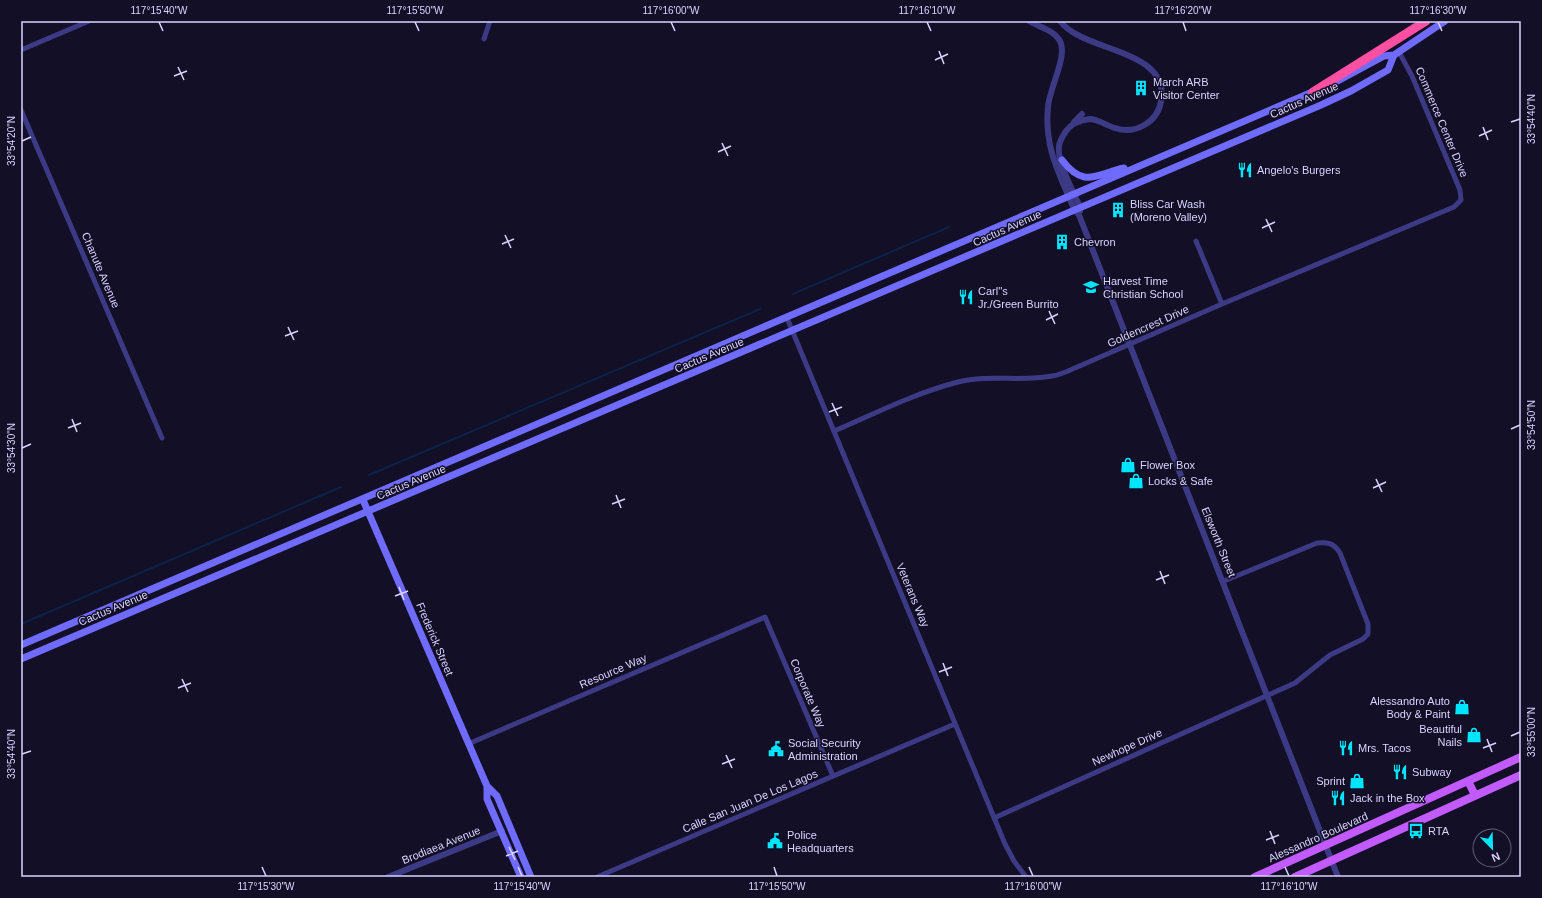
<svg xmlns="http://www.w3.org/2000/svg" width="1542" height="898" viewBox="0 0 1542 898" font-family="Arial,sans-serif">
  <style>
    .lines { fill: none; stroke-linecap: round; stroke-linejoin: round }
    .stream { stroke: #0c2248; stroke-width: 2 }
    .minor { stroke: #3d3a85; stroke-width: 5 }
    .tertiary { stroke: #3d3a85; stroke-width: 6 }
    .secondary { stroke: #6f6bff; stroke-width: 7 }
    .primary { stroke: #c25bff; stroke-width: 8 }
    .motorway { stroke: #ff4fa3; stroke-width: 9 }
    .ticks { fill: none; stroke: #d9d4ff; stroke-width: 1.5 }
    .labels { text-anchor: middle; stroke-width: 3; stroke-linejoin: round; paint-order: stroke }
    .poi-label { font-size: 11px; fill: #d9d4ff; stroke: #130f26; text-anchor: start }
    .street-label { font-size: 11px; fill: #d9d4ff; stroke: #130f26 }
    .neatline { fill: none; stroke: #d9d4ff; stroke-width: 1.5 }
    .ticks-label { font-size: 10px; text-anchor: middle; fill: #d9d4ff }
  </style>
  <rect width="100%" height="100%" fill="#130f26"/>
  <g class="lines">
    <!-- stream -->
    <path class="stream" d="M793,294L949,227
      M369,475L760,309
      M21,624L341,487"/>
    <!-- minor -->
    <path class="minor" d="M484,39L490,21
      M21,50L89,21
      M21,110L162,438
      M1196,241L1222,304
      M787,318L1005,844L1014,861L1026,877
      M834,431C874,414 915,393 958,382C989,374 1021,382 1052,376C1060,375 1068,371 1075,368L1222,304L1454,207L1461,200L1460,190L1412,76L1399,52
      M468,744L765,617L833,776
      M994,818L1295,683L1330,655L1363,639L1368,634V624L1340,553C1334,543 1328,542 1317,543L1224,581
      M597,877L955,724"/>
    <!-- tertiary -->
    <path class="tertiary" d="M1029,21C1039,27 1054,30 1060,41C1068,56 1049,89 1048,107C1044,147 1059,173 1074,209L1079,215L1338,877
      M1060,21C1084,53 1170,48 1161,101C1158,122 1135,135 1115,128C1107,126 1098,119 1090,119C1081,120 1071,124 1066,131C1063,136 1059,141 1059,147C1057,162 1074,193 1080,207V211
      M1074,122L1082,114
      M388,877L502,831"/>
    <!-- secondary -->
    <path class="secondary" d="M1334,83L1384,56L1394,55L1445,21
      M1062,160C1084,189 1096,174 1124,168
      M363,500L487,786L497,796L531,877
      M21,645L1317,90
      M21,659L1321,105L1351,91L1388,70L1394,55
      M487,786V799L521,877"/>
    <!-- primary -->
    <path class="primary" d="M1468,781L1475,795
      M1255,877L1521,757
      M1295,877L1521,775"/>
    <!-- motorway -->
    <path class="motorway" d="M1313,92L1426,21"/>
  </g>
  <!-- ticks -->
  <path class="ticks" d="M159,22L163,31M415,22L419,31M671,22L675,31M927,22L931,31M1183,22L1186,31M1438,22L1442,31M939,51L944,64M935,60L948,54M178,67L184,80M174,76L187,71M1511,122L1520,119M1483,127L1488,140M1479,136L1492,130M22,141L31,137M722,143L728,156M718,152L731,146M1266,219L1272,232M1262,228L1275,222M505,235L511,248M502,244L514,239M1049,311L1055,324M1046,320L1058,314M288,327L294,340M285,336L298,331M832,403L838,416M829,412L842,407M72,419L77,432M68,428L81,423M1511,429L1520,425M22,448L31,444M1376,479L1382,492M1373,488L1386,482M616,495L621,508M612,504L625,499M1160,571L1165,584M1156,580L1169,575M399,587L404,600M395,596L408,591M943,663L948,676M939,672L952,667M182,679L188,692M178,688L191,683M1511,736L1520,732M1487,739L1492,752M1483,748L1496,743M22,754L31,751M726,755L732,768M722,764L735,759M1270,831L1275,844M1266,840L1279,835M509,847L515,860M506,856L518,851M262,867L266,876M518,867L522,876M774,867L777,876M1029,867L1033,876M1285,867L1289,876"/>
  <!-- icons -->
  <defs>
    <symbol id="building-bare" viewBox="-9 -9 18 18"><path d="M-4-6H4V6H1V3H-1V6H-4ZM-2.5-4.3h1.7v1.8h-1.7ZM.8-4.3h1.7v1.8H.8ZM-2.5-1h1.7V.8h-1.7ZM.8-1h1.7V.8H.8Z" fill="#00e5ff" stroke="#130f26" stroke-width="2.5" paint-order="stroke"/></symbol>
    <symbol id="restaurant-bare" viewBox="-9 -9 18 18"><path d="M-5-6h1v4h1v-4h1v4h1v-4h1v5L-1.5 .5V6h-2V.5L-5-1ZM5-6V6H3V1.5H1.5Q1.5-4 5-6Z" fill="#00e5ff" stroke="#130f26" stroke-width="2.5" paint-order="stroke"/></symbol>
    <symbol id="school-bare" viewBox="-9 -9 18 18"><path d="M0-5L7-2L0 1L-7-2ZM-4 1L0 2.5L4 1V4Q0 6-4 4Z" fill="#00e5ff" stroke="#130f26" stroke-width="2.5" paint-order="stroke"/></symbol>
    <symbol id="shop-bare" viewBox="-9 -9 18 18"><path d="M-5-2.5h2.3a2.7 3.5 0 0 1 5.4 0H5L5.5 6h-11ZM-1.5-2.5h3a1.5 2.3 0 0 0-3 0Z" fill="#00e5ff" stroke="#130f26" stroke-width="2.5" paint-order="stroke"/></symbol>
    <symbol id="civic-bare" viewBox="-9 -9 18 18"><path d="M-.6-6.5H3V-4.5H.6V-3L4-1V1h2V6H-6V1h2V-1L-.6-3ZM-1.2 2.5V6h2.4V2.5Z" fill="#00e5ff" stroke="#130f26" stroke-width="2.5" paint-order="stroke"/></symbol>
    <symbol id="bus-bare" viewBox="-9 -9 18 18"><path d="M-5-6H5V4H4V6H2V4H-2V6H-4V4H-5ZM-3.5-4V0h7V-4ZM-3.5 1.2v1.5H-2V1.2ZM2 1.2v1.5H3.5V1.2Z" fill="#00e5ff" stroke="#130f26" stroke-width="2.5" paint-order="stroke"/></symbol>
  </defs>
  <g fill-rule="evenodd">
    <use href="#building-bare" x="1130" y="77" width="22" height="22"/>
    <use href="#restaurant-bare" x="1234" y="159" width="22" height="22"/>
    <use href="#building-bare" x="1107" y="199" width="22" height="22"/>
    <use href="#building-bare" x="1051" y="231" width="22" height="22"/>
    <use href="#school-bare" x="1080" y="276" width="22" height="22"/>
    <use href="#restaurant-bare" x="955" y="286" width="22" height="22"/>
    <use href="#shop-bare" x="1117" y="454" width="22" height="22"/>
    <use href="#shop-bare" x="1125" y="470" width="22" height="22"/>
    <use href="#shop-bare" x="1451" y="696" width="22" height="22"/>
    <use href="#shop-bare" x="1463" y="724" width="22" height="22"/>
    <use href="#restaurant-bare" x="1335" y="737" width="22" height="22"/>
    <use href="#civic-bare" x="765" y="738" width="22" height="22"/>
    <use href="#restaurant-bare" x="1389" y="761" width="22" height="22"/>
    <use href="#shop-bare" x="1346" y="770" width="22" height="22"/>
    <use href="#restaurant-bare" x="1327" y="787" width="22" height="22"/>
    <use href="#bus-bare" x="1405" y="820" width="22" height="22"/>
    <use href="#civic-bare" x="764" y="830" width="22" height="22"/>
  </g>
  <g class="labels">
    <!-- poi labels -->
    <g class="poi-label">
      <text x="1153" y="86">March ARB<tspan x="1153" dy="13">Visitor Center</tspan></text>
      <text x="1257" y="174">Angelo's Burgers</text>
      <text x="1130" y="208">Bliss Car Wash<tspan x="1130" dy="13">(Moreno Valley)</tspan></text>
      <text x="1074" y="246">Chevron</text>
      <text x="1103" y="285">Harvest Time<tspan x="1103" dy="13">Christian School</tspan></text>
      <text x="978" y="295">Carl''s<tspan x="978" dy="13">Jr./Green Burrito</tspan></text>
      <text x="1140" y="469">Flower Box</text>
      <text x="1148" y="485">Locks &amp; Safe</text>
      <text x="1450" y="705" text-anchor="end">Alessandro Auto<tspan x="1450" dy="13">Body &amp; Paint</tspan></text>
      <text x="1462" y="733" text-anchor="end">Beautiful<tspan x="1462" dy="13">Nails</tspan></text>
      <text x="788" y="747">Social Security<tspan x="788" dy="13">Administration</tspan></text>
      <text x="1358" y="752">Mrs. Tacos</text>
      <text x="1412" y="776">Subway</text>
      <text x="1345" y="785" text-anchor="end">Sprint</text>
      <text x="1350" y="802">Jack in the Box</text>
      <text x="1428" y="835">RTA</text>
      <text x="787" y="839">Police<tspan x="787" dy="13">Headquarters</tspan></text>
    </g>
    <!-- street labels -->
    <g class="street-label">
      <text transform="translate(1304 100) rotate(-24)" y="4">Cactus Avenue</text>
      <text transform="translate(1442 122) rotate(67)" y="4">Commerce Center Drive</text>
      <text transform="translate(1007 228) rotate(-24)" y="4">Cactus Avenue</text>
      <text transform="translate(101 270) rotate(67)" y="4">Chanute Avenue</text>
      <text transform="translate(1148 326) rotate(-24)" y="4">Goldencrest Drive</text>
      <text transform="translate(709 355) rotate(-23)" y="4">Cactus Avenue</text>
      <text transform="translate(411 482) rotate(-23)" y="4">Cactus Avenue</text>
      <text transform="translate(1219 542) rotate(68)" y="4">Elsworth Street</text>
      <text transform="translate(913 595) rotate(67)" y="4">Veterans Way</text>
      <text transform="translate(113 608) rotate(-23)" y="4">Cactus Avenue</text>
      <text transform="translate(435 639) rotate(67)" y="4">Frederick Street</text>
      <text transform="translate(613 671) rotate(-23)" y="4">Resource Way</text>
      <text transform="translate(808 693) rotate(67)" y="4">Corporate Way</text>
      <text transform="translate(1127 747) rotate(-24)" y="4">Newhope Drive</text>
      <text transform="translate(750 801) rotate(-23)" y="4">Calle San Juan De Los Lagos</text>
      <text transform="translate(1318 837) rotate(-24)" y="4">Alessandro Boulevard</text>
      <text transform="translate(441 845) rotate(-22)" y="4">Brodiaea Avenue</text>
    </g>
  </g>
  <!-- border -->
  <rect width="1542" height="898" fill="none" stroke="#130f26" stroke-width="44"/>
  <!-- north arrow -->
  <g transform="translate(1492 848) rotate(157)"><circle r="19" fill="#130f26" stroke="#625e7d"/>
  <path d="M0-3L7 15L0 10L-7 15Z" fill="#00e5ff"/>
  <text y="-6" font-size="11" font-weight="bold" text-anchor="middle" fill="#d9d4ff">N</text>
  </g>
  <rect x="22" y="22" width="1498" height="854" class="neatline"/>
  <g class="ticks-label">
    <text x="159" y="14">117°15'40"W</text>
    <text x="415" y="14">117°15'50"W</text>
    <text x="671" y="14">117°16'00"W</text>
    <text x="927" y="14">117°16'10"W</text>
    <text x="1183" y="14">117°16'20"W</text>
    <text x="1438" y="14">117°16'30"W</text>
    <text transform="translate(1531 119) rotate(-90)" y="4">33°54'40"N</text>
    <text transform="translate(11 141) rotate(-90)" y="4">33°54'20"N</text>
    <text transform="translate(1531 425) rotate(-90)" y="4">33°54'50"N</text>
    <text transform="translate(11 448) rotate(-90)" y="4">33°54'30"N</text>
    <text transform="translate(1531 732) rotate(-90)" y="4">33°55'00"N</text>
    <text transform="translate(11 754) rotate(-90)" y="4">33°54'40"N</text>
    <text x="266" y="890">117°15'30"W</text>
    <text x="522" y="890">117°15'40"W</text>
    <text x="777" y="890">117°15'50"W</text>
    <text x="1033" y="890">117°16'00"W</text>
    <text x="1289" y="890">117°16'10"W</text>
  </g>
</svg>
